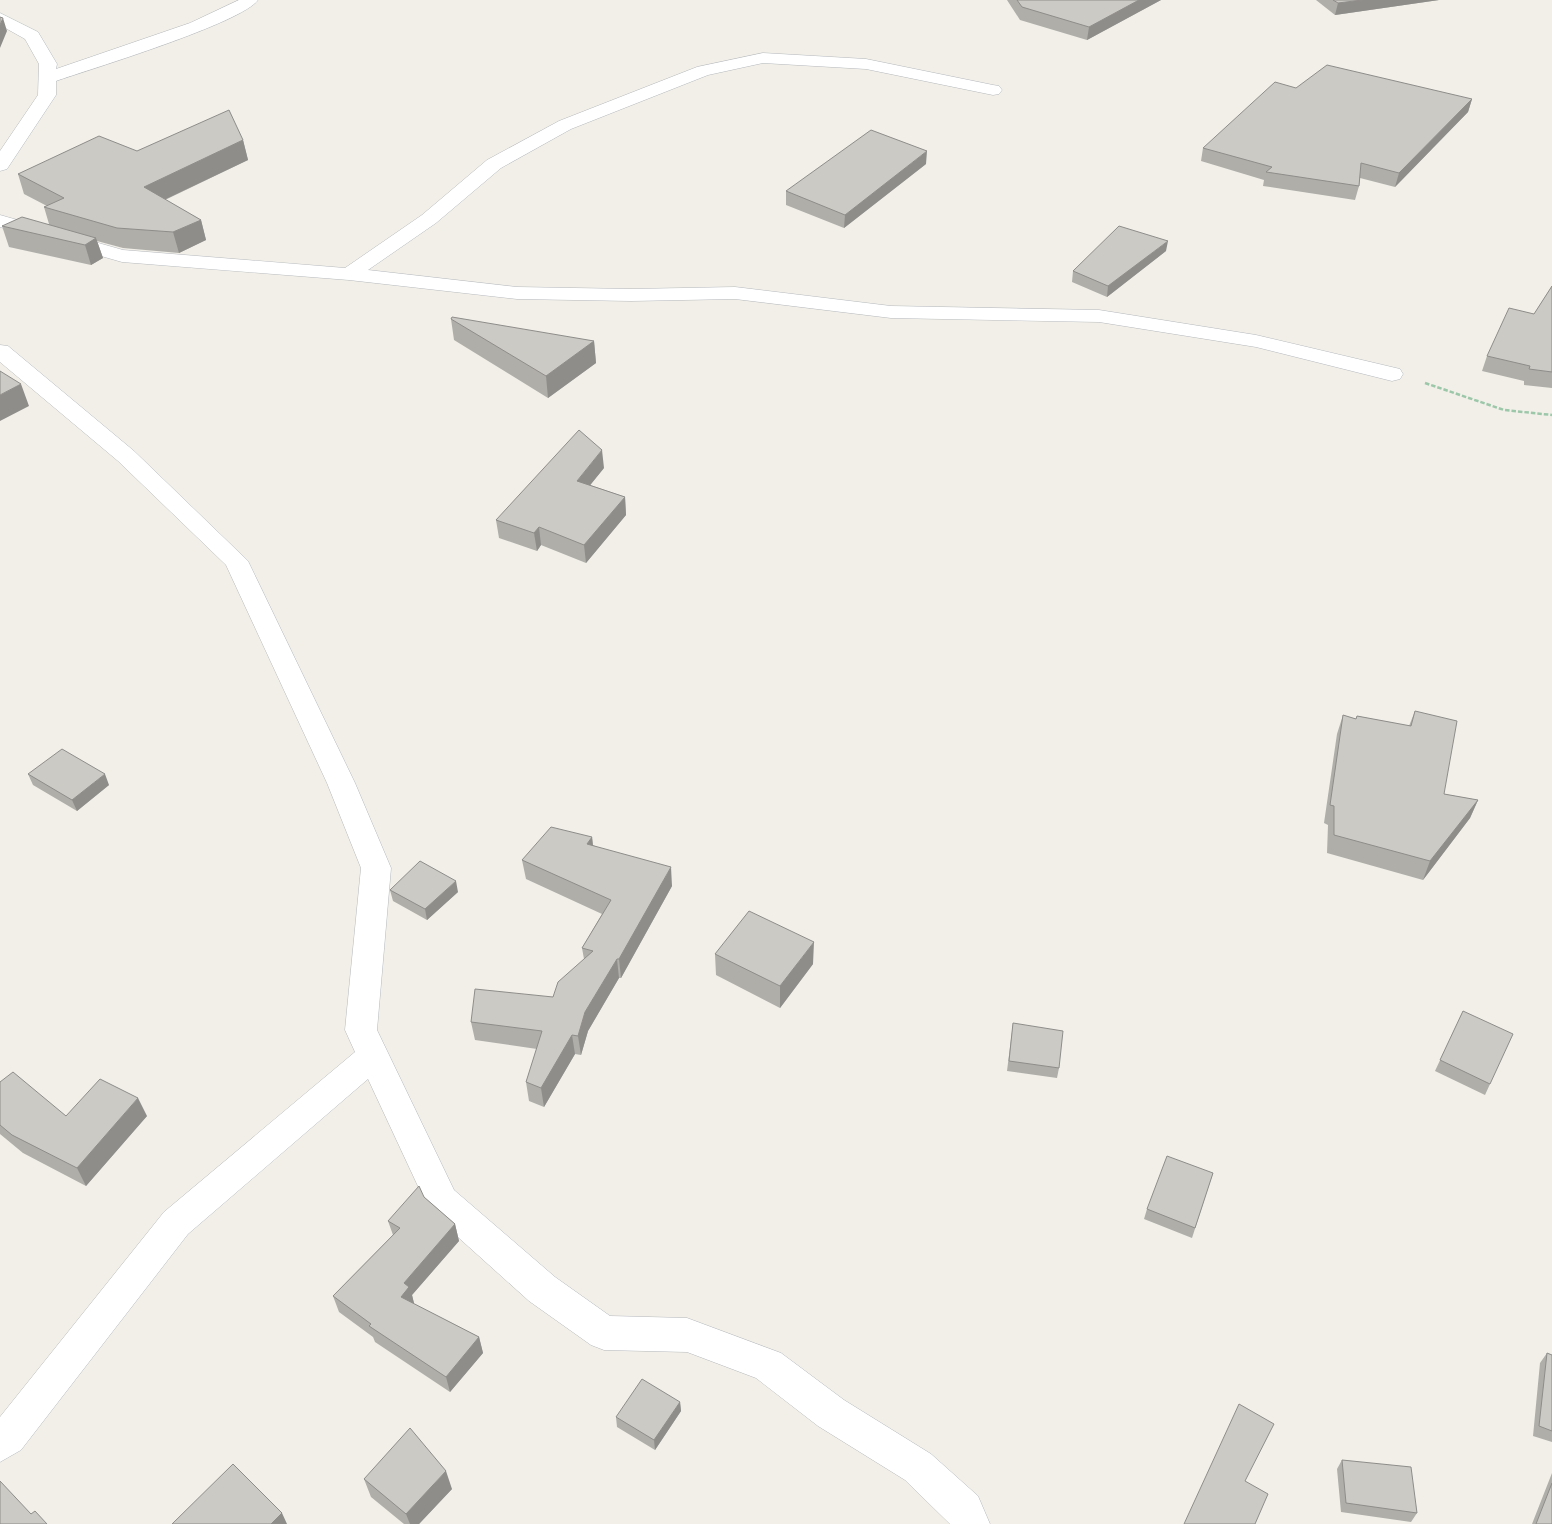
<svg xmlns="http://www.w3.org/2000/svg" width="1552" height="1524" viewBox="0 0 1552 1524" font-family="'Roboto Condensed',sans-serif">
  <style>
    .lines { fill: none; stroke-linecap: round; stroke-linejoin: round }
    .minor-casing { stroke: #b5b8bc; stroke-width: 1 }
    .path { stroke: #9cc7a9; stroke-width: 2.5; stroke-dasharray: 4.5 2; stroke-linecap: butt }
    .minor { fill: #fff; fill-rule: evenodd }
    .wall { fill: #afaea9 }
    .shaded-wall { fill: #8f8d8a }
    .building { fill: #cccac5; stroke: #8f8d8a }
  </style>
  <rect width="100%" height="100%" fill="#f1efe8"/>
  <g class="lines">
    <defs>
      <path id="minor" d="M239,0H258C242,23 91,69 56,81V95L7,169L0,171V151L38,95L39,64L25,39L0,25V13L38,32L57,64L56,69L190,23Z
        M763,53L866,59L993,85L999,86L1002,90L999,94L993,95L866,69L763,63L708,75L571,129L501,168L436,223L368,270L517,287L631,289L735,287L891,306L1099,310L1256,335L1400,369L1403,374L1400,379L1392,381L1256,347L1099,322L891,318L735,299L631,301L517,299L349,280L122,262L0,227V215L123,250L345,268L422,215L487,160L559,121L697,67Z
        M0,345L8,346L134,451L248,561L355,783L391,868L377,1030L454,1190L555,1277L610,1316L687,1318L781,1353L844,1400L931,1454L978,1496L990,1524H950L905,1480L818,1426L756,1378L687,1352L604,1350L591,1345L529,1301L430,1212L368,1079L188,1234L21,1450L0,1462V1417L164,1212L355,1052L345,1030L361,868L327,783L226,565L118,461L0,362Z"/>
    </defs>
    <!-- minor casing -->
    <use href="#minor" class="minor-casing"/>
    <!-- path -->
    <path class="path" d="M1425,383L1504,410L1552,415"/>
    <!-- minor -->
    <use href="#minor" class="minor"/>
  </g>
  <!-- wall -->
  <path class="wall" d="M1007,0H1161L1087,40L1020,20Z
    M1316,0H1439L1335,15Z
    M1296,88L1472,99L1468,112L1395,187L1360,178L1359,186L1355,200L1263,186L1264,180L1201,161L1203,148Z
    M243,140L248,160L165,200L201,220L206,240L179,253L123,248L97,241L103,258L91,265L9,247L2,226L49,224L44,207L47,206L24,194L18,174L137,151Z
    M926,164L844,228L786,205V191Z
    M1166,251L1107,297L1072,282L1073,271Z
    M1552,286V388L1524,385V381L1482,371L1487,356L1534,314Z
    M451,319L594,341L596,363L548,398L454,340Z
    M604,468L590,485L625,497L626,515L586,563L541,545L537,551L499,538L496,520Z
    M1415,711L1444,794L1478,800L1470,818L1423,880L1327,853L1328,825L1324,823L1337,734L1343,715L1356,719L1357,716L1409,726Z
    M28,774L109,785L77,811L33,785Z
    M592,837L593,845L672,886L621,978H619L588,1031L581,1055L575,1054L544,1107L529,1101L526,1082L537,1049L475,1040L471,1022L553,997L584,959L582,948L602,914L526,879L522,860Z
    M390,890L458,892L427,920L393,901Z
    M715,954L813,964L780,1008L716,975Z
    M1463,1011L1490,1084L1485,1095L1435,1071Z
    M1013,1023L1059,1068L1057,1078L1007,1071Z
    M0,1082L66,1116H147L86,1186L23,1153L0,1134Z
    M1213,1173L1192,1238L1144,1219L1147,1209Z
    M424,1197L455,1224L459,1241L412,1295L414,1304L479,1337L483,1353L450,1392L375,1342L373,1337L339,1312L333,1296L393,1235L388,1221Z
    M1547,1353L1552,1355V1442L1533,1436L1540,1363Z
    M680,1402L681,1411L655,1450L617,1427L616,1417Z
    M1342,1460L1417,1513L1411,1522L1341,1512L1337,1469Z
    M1552,1473V1524H1532Z
    M364,1479L452,1489L419,1524H404L371,1497Z"/>
  <!-- shaded-wall -->
  <path class="shaded-wall" d="M1139,0H1161L1087,40L1089,27Z
    M1362,0H1439L1335,15L1338,3Z
    M3,18L7,31L0,48V25Z
    M1472,99L1468,112L1395,187L1399,173Z
    M243,140L248,160L149,207L144,187Z
    M927,151L926,164L844,228L845,215Z
    M201,220L206,240L179,253L173,232Z
    M96,238L103,258L91,265L85,245Z
    M1168,241L1166,251L1107,297L1108,286Z
    M594,341L596,363L548,398L546,376Z
    M21,384L29,406L0,421V395Z
    M602,450L604,468L579,499L577,481Z
    M625,497L626,515L586,563L584,545Z
    M539,527L541,545L537,551L534,533Z
    M105,774L109,785L77,811L72,800Z
    M1478,800L1470,818L1423,880L1430,861Z
    M592,837L594,856L587,844Z
    M671,867L672,886L621,978L619,959Z
    M456,881L458,892L427,920L425,909Z
    M814,942L813,964L780,1008V986Z
    M617,959L619,978L588,1031L581,1055L578,1036L585,1012Z
    M572,1035L575,1054L544,1107L541,1088Z
    M138,1098L147,1116L86,1186L77,1168Z
    M455,1224L459,1241L412,1295L414,1303L406,1313L401,1297L404,1283Z
    M479,1337L483,1353L450,1392L446,1377Z
    M680,1402L681,1411L655,1450L654,1440Z
    M446,1471L452,1489L419,1524H410L406,1514Z
    M282,1513L287,1524H271Z"/>
  <!-- building -->
  <path class="building" d="M1017,0H1139L1089,27L1022,7Z
    M1333,0H1362L1338,3Z
    M0,17L3,18L0,25Z
    M1327,65L1472,99L1399,173L1361,163L1359,186L1266,172L1272,167L1203,148L1275,82L1296,88Z
    M229,110L243,140L144,187L201,220L173,232L117,228L44,207L64,198L18,174L99,136L137,151Z
    M871,130L927,151L845,215L786,191Z
    M22,217L96,238L85,245L2,226Z
    M1119,226L1168,241L1108,286L1073,271Z
    M1552,286V372L1529,369L1530,366L1487,356L1509,308L1534,314Z
    M452,317L594,341L546,376L451,319Z
    M0,371L21,384L0,395Z
    M579,430L602,450L577,481L625,497L584,545L539,527L534,533L496,520Z
    M1415,711L1457,721L1444,794L1478,800L1430,861L1334,835V806L1330,805L1343,715L1356,719L1357,716L1411,726Z
    M62,749L105,774L72,800L28,774Z
    M551,827L592,837L587,844L671,867L619,959H617L585,1012L578,1036L572,1035L541,1088L526,1082L542,1031L471,1022L475,989L553,997L558,982L593,951L582,948L611,900L522,860Z
    M420,861L456,881L425,909L390,890Z
    M749,911L814,942L780,986L715,954Z
    M1463,1011L1513,1034L1490,1084L1440,1060Z
    M1013,1023L1063,1031L1059,1068L1009,1061Z
    M13,1072L66,1116L100,1079L138,1098L77,1168L12,1135L0,1125V1082Z
    M1167,1156L1213,1173L1195,1228L1147,1209Z
    M419,1186L424,1197L455,1224L404,1283L409,1287L401,1297L479,1337L446,1377L369,1326L371,1324L333,1296L400,1228L388,1221Z
    M1547,1353L1552,1355V1431L1539,1426Z
    M642,1379L680,1402L654,1440L616,1417Z
    M1239,1404L1274,1424L1245,1481L1268,1494L1255,1524H1184Z
    M410,1428L446,1471L406,1514L364,1479Z
    M1342,1460L1411,1467L1417,1513L1346,1503Z
    M233,1464L282,1513L271,1524H172Z
    M0,1481L31,1514L35,1511L47,1524H0Z
    M1552,1483V1524H1536Z"/>
</svg>
